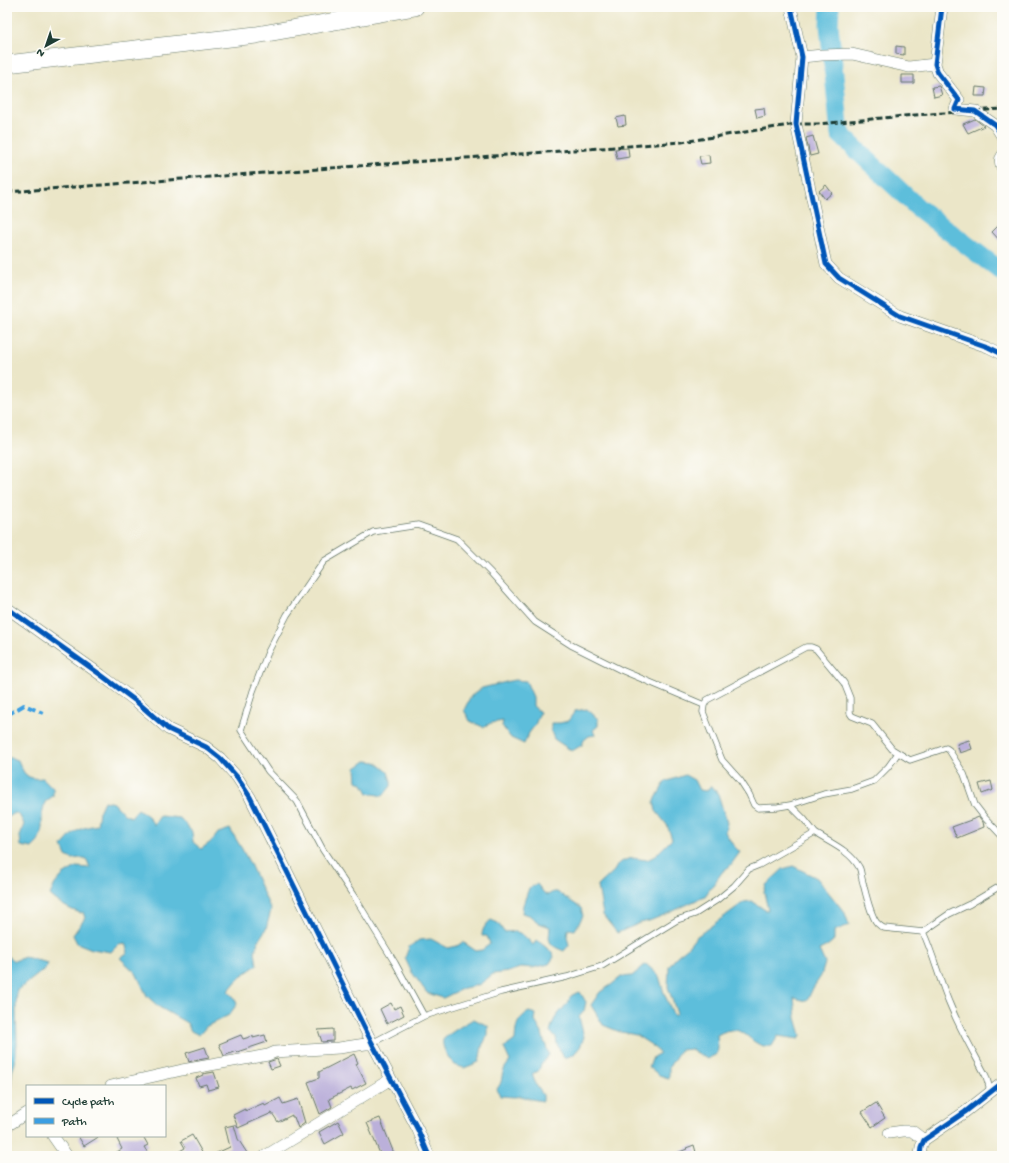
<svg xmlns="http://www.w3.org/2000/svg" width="1009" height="1163" viewBox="0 0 1009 1163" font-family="'Gochi Hand',sans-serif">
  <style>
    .water { fill: #5dbedb; stroke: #3e7e88 }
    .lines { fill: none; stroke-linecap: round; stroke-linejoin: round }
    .river { stroke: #5dbedb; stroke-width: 19 }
    .building { fill: #bbb0da }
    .lane-casing { stroke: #667868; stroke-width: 7 }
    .street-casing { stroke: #667868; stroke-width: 12 }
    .primary-casing { stroke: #667868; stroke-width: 18 }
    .lane { stroke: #fff; stroke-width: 5.5 }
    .street { stroke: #fff; stroke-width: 11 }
    .primary { stroke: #fff; stroke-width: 17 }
    .rail { stroke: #1f3d34; stroke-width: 3; stroke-dasharray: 6 3; stroke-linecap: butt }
    .quiet { stroke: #3c9ee2; stroke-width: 4; stroke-dasharray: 8 4; stroke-linecap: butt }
    .cycleway-casing { stroke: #fdfcf7; stroke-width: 8 }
    .cycleway { stroke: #0057b8; stroke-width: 5 }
  </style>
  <rect width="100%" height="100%" fill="#fdfcf7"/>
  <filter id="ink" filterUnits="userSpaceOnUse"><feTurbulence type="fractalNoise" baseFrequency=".025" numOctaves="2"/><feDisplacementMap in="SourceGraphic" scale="8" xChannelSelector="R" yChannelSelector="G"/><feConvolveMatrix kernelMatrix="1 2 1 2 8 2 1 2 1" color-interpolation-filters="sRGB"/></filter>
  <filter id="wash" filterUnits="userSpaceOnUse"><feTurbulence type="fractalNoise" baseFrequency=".012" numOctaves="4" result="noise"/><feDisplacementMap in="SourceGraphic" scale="16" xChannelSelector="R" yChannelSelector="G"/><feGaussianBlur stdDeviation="0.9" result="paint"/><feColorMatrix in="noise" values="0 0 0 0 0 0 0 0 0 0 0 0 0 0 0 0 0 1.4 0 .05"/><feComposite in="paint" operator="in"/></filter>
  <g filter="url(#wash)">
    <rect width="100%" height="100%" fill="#ebe6c8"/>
    <!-- water -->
    <path class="water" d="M514,680L526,681L533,697V706L540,712L535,725L529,733L524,744L511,738L502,726L503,721L491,723L483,727L470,721L464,710L471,696L482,688Z
      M587,709L598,719V726L593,730L595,735L589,736L584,740L582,745L572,751L554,739L551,731V723H560L568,721L575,711Z
      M7,758H12L18,760C24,774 26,780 43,778L53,788V796L45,802L42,814V830L38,842L32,848L21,846L20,836L24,824L20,816L15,813L10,816L7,819Z
      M366,761L376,762L388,772L391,781V786L383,796L368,793L363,784L357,781L356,768Z
      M685,775L694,780L699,790L707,791L711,785L718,794L727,823L725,832L733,845L740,852L730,866L723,871L705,896L669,913L649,921L640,923L617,933L603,915L598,886L614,871L618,864L625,860L632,858L647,860L655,856L672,839L667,825L656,811L654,802L665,782Z
      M104,801L114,803L124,814L131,817L138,809L148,816L154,825L160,816L180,818L192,832L193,842L201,849L212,841L218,833L230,829L242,849L250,864L271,910L266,929L258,941L255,952L257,965L241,976L228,991L234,997L237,1004L229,1015L207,1026L199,1035L191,1031L187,1023L159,1007L147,996L136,973L120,958L128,952L125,943L119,944L111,952L92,949L77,943L73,935L85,918L83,912L81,913C68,909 60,904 50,895L55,884L63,875L76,867L90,868L87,860L80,858L72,859L66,856L62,846C75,830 77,829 97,825L99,812Z
      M793,866L817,878L845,913L849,925L834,931V940L827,946L819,950L825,963L821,976L813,988L807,1001L794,998L796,1018L801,1035L799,1039L778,1036L772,1046C748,1050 747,1018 717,1035L718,1048L717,1054L707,1059L691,1049L680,1050L669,1067V1078L659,1075L649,1067L653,1057L660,1053L650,1044L636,1035L627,1033L620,1032L603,1025L591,1005L600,992L611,985L621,977L632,976L646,964L659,976L664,993L674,1016L677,1014L668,987L669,967L677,956L687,948L696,937L744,902L752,901L765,910H768L764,892L766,885L783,869Z
      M537,884L544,893L548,895L553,892H557L581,908L583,916L575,930L568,929L567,937L569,945L564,951C557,948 550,946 549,938C549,934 550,931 550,927L539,923L529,915L522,913L523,905L529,888Z
      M491,920L498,923L504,932C520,930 523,934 533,945L537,940L553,953L554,957L549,964L532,968L523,967L508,972L493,974L479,985L464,988L443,998L427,993L411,971L405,958L409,947L419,940L431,939L448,948L457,946L463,942L476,951L482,950L490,944L487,936H482C482,929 486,924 491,920Z
      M7,956L14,961L25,957L48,963L46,968L17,991L16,1008L17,1043L15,1063L12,1072L11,1087L7,1092Z
      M580,992L586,1002L584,1011L579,1017L584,1037L580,1047L573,1055L564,1058L557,1044L556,1037L550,1032C554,1017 556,1017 565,1006C568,1003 570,998 572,995Z
      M529,1012L536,1014L535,1021L542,1033L544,1041L549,1054C546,1061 541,1062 539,1070L532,1074L536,1085L543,1095V1101L531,1099L521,1096C514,1098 507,1096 500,1096L497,1089C504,1080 500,1078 504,1070C505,1067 508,1064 510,1061L504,1048L515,1040C516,1027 516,1019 529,1012Z
      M474,1019L488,1026V1035L482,1046L479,1062L464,1068C461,1067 458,1066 455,1065C450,1061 441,1047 443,1040C445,1036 469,1021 474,1019Z"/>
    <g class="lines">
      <!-- river -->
      <path class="river" d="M830,7L829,25L840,134L917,207L1002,272"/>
    </g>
    <g id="blocks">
      <!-- building -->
      <path class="building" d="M896,46L904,47V55L896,54Z
        M902,75H914V83H902Z
        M939,86L942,95L934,97L932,87Z
        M976,87L986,88L985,96H975Z
        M764,108L765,116L757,118L755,109Z
        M625,116L626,125L618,126L616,118Z
        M975,119L984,126L968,133L963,124Z
        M813,136L818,154L810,156L806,138Z
        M628,148L629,157L617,159L615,149Z
        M709,155L710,163L701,164L699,156Z
        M826,185L832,193L825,199L819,191Z
        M1002,222V243L992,232Z
        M969,740L972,749L960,753L957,744Z
        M991,781L993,790L982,794L979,784Z
        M979,817L983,822L984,827L957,838L952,827Z
        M391,1003L394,1009L400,1006L404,1015L387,1024L380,1009Z
        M333,1029V1041L322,1042L318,1030Z
        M241,1035L243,1039L253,1036V1038L265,1035L267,1042L237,1052L236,1051L224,1056L219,1044Z
        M205,1047L209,1058L198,1060V1059L189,1062L186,1053Z
        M354,1054L358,1063L356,1064L366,1083L352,1090L351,1088L329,1099L332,1107L320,1114L308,1082L319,1078V1072Z
        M277,1059L280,1066L271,1069L268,1062Z
        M214,1072L219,1087L208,1090L206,1084L199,1086L196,1078L203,1075V1074Z
        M280,1098L283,1104L298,1099L305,1123L298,1128L294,1117H292V1115L278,1122L272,1113L238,1128L233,1115L245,1109V1111L264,1103L265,1106Z
        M876,1103L885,1118L872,1127L862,1112Z
        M380,1118L395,1156H381L367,1123Z
        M338,1121L344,1133L325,1144L319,1132Z
        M234,1125L238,1139L249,1156H210L230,1147L225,1127Z
        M192,1135L204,1156H171L185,1148L181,1141Z
        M78,1136H100L84,1146Z
        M122,1136H143L148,1145L144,1147L150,1156H110L122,1149L117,1139Z
        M694,1145L697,1156H672V1155L687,1149L686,1148Z"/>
    </g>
  </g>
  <g filter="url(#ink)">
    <use href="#blocks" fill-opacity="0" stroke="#667868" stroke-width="1"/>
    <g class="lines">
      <defs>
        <path id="lane" d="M790,805L824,794L852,789L874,781L888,767L898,753
          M815,833L804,819L790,805L778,807L758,808L754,805L749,794L740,780L722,760L703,712L704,705L707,700L806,647H811L816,649L844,683L850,698V713L852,716L872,724L892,749L910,760L946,748L949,750L964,774L975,805L985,818L1002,836
          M923,932L949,914L970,904L1002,885
          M424,1016L395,963L357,901L323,850L297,801L268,771L241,730L253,691L268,652L287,615L324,561L373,532L418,525L457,539L491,573L535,622L571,645L621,670L704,705
          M372,1043L424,1016L501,992L567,977L602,966L677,920L695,914L717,900L734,886L749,869L759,865L815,833C830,843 849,850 859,867C861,870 861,875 862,879C865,890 870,915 877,923C879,925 881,927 884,928L923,932C934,956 940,982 951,1007C961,1031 974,1053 986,1076L989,1086V1093"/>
        <path id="street" d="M791,7L802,57L796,124L826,264L839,278L900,316L988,347L1002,354
          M942,7L935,64L938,73L959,100L955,109L975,111L995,125L1002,136
          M802,57L822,55L852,54L909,67L935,64
          M1002,156C999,160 1000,163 1002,167
          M7,608L101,675L137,702L168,729L206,747L220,758L237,777L250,797L372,1043L418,1130L429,1156
          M111,1086L182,1070L268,1055L275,1052L339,1048L372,1043
          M7,1126L27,1113
          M889,1133L903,1131H912L924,1140
          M53,1136L67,1156
          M265,1156L391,1079
          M920,1156L921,1147L924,1140L965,1112L1002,1083"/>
        <path id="primary" d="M7,64L256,35L415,7"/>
      </defs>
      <!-- lane casing -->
      <use href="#lane" class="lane-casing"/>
      <!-- street casing -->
      <use href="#street" class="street-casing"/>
      <!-- primary casing -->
      <use href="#primary" class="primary-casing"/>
      <!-- lane -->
      <use href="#lane" class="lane"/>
      <!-- street -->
      <use href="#street" class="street"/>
      <!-- primary -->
      <use href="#primary" class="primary"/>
      <!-- rail -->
      <path class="rail" d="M7,192L682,142L796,124H818L915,115L1002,109"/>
      <!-- quiet -->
      <path class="quiet" d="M7,715L24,705L43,713"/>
      <defs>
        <path id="cycleway" d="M791,7L802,57L796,124L826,264L839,278L900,316L988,347L1002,354
          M942,7L935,64L938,73L959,100L955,109L975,111L995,125L1002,136
          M7,608L101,675L137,702L168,729L206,747L220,758L237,777L250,797L372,1043L418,1130L429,1156
          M920,1156L921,1147L924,1140L965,1112L1002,1083"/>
      </defs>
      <!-- cycleway casing -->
      <use href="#cycleway" class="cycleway-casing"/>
      <!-- cycleway -->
      <use href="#cycleway" class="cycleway"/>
    </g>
  </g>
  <!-- margin -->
  <rect width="1009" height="1163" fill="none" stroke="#fdfcf7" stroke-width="24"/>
  <!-- legend -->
  <rect x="26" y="1085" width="140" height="52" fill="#fdfcf7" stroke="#a4b0a9"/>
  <rect x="34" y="1098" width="20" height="6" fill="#0057b8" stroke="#a4b0a9"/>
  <text x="62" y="1105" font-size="12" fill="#1f3d34">Cycle path</text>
  <rect x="34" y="1118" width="20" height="6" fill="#3c9ee2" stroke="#a4b0a9"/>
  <text x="62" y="1125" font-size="12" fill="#1f3d34">Path</text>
  <!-- north arrow -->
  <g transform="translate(46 46) rotate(220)" stroke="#fdfcf7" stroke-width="3" paint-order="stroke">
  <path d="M0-3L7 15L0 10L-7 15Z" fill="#1f3d34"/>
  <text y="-6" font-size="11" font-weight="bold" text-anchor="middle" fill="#1f3d34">N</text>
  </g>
</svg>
